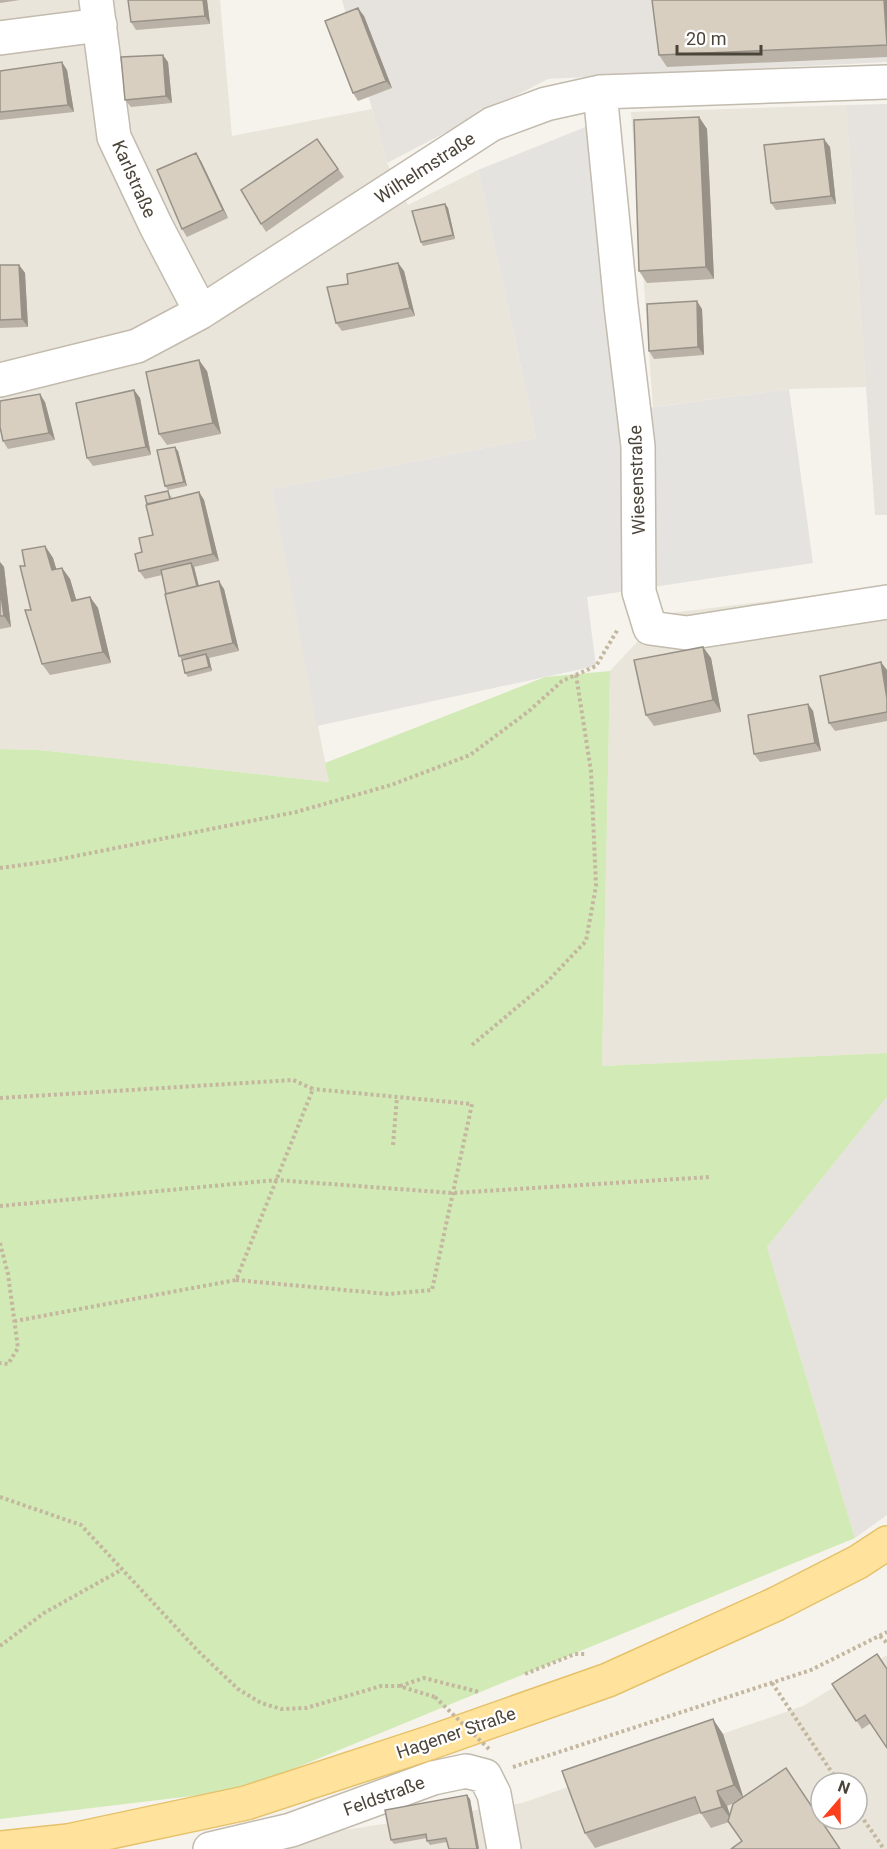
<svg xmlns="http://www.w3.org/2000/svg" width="887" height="1849" viewBox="0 0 887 1849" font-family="Roboto,sans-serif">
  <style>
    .residential { fill: #eae5da; fill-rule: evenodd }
    .industrial { fill: #e6e2dd }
    .green { fill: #d2eab5 }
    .parking { fill: #e5e3e0 }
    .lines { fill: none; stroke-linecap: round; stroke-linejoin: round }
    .minor-casing { stroke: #c2bbae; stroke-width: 36 }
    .major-casing { stroke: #e6c16a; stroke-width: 36 }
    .path { stroke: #c4b79f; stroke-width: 4; stroke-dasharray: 3 3; stroke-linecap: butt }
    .minor { stroke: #fff; stroke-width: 33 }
    .major { stroke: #ffe39c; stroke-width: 33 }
    .path-bridge { stroke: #c4b79f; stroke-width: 4; stroke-dasharray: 3 3; stroke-linecap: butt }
    .wall { fill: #bab2a6; fill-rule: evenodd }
    .shaded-wall { fill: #979187 }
    .building { fill: #d8cfc1; stroke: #979187; stroke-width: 1.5 }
    .labels { text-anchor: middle; stroke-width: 4.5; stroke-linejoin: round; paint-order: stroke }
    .street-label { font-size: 18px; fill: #4b4439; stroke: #fff }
  </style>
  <rect width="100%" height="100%" fill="#f6f3ec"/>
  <!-- residential -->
  <path class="residential" d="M0,0H220L232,136L372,109L387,163L408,205L478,170L536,438L272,489L329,782L39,750L0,749Z
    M846,105L866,387L789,389L653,407L631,112Z
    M887,586V1053L602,1066L610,671L663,614Z
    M887,1655V1849H219L522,1803L803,1706ZM821,1783H857V1819H821Z"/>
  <!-- industrial -->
  <path class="industrial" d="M342,0H887V62L548,79L387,163Z
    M887,104V515H875L846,105Z
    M887,1097V1515L855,1538L767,1247Z"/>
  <!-- green -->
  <path class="green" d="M610,671L602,1066L887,1053V1097L767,1247L855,1538L242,1790L0,1819V749L39,750L329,782L325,763L545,677Z"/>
  <!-- parking -->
  <path class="parking" d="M588,126L625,411L789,389L813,563L587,597L596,666L317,726L272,489L536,438L478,170Z"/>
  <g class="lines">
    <defs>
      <path id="minor" d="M96,0L114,137L156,226L201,312
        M0,38L100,25
        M600,92L621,306L638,446L639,592L650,628L687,633L887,602
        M0,380L137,346L201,312L492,124L546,104L600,92L887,82
        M210,1849L291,1830L433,1778L466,1771L485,1776L494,1794L504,1849"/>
      <path id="major" d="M0,1848L68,1841L246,1803L429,1743L608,1680L776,1604L858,1562L887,1543"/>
    </defs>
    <!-- minor casing -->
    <use href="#minor" class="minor-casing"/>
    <!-- major casing -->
    <use href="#major" class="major-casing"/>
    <!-- path -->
    <path class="path" d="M0,868L51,861L296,812L391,785L470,755L529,711L562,681L596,666L618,629
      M472,1045L546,983L586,941L596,886L591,771L576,675
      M0,1098L293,1080L313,1089L236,1280L15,1321
      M393,1145L397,1097
      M0,1206L276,1180L453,1193L710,1177
      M0,1243L8,1274L18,1348L8,1364L0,1363
      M236,1280L388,1294L432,1290L472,1104L313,1089
      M0,1497L81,1525L198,1651L238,1689L261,1703L281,1709L306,1708L381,1686H399L435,1697
      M880,1636L887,1643
      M0,1646L44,1613L121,1570
      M525,1674L575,1654H586
      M772,1683L839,1783
      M400,1686L424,1678L479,1692
      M513,1767L811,1670L887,1632
      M857,1810L884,1849"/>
    <!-- minor -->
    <use href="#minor" class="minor"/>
    <!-- major -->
    <use href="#major" class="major"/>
    <!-- path-bridge -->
    <path class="path-bridge" d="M435,1697L491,1751"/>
  </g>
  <!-- wall -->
  <path class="wall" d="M0,0H20L0,3Z
    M207,0L210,24L136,30L131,22Z
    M887,0V57L667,67L659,55Z
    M364,16L392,88L358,101L353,93Z
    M168,62L172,103L131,107L125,100Z
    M67,70L74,112L0,120V71Z
    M699,117L707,129L714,279L647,283L639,271Z
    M317,139L344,177L266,232L261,224Z
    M830,147L836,204L776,210L771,203Z
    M201,161L228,218L187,237L182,229Z
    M445,204L448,208L455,239L423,246L421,242Z
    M398,263L404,271L415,316L342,331L336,323L348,284Z
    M0,265H19L25,273L28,327L0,328Z
    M702,309L704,355L654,359L649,351Z
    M207,371L221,434L167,445L159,434Z
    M134,390L140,398L151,455L93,466L87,458Z
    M45,402L55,440L8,449L3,441Z
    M178,451L187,486L168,490L165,486Z
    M199,492L204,500L219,561L194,567L199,586L224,589L239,651L209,658L212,671L188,677L185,673L182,660L179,656L162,575L145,579L139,571L142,552L153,535L171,495L172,499Z
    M45,546L53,558L56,569L62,568L70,579L76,600L90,597L98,608L111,663L50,675L42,664L31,610L25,566Z
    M0,562L4,567L11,627L0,629Z
    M703,647L711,658L721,712L654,726L646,715Z
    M887,670V721L835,731L829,723Z
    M808,704L813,711L821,751L760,762L754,754Z
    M877,1654L871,1723L862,1729L832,1684Z
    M723,1734L743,1797L742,1841L729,1822L711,1828L701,1813L595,1848L585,1833ZM734,1803L730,1815L727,1806Z
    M470,1799L479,1849H449L447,1842L430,1845L427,1841V1838L394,1844L391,1840Z"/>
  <!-- shaded-wall -->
  <path class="shaded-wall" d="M203,0H207L210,24L205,16Z
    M884,0H887V45Z
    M358,8L364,16L392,88L386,81Z
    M163,55L168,62L172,103L166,96Z
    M62,62L67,70L74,112L68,105Z
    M699,117L707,129L714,279L706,267Z
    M824,139L830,147L836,204L831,196Z
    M196,153L201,161L228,218L223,210Z
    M445,204L448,208L455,239L453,235Z
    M398,263L404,271L415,316L410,308Z
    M19,265L25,273L28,327L22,319Z
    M697,301L702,309L704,355L698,347Z
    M199,360L207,371L221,434L213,423Z
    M134,390L140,398L151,455L146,447Z
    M40,394L45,402L55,440L49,433Z
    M175,447L178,451L187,486L184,482Z
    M199,492L204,500L219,561L213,554Z
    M45,546L53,558L60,581L52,570Z
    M0,562L4,567L11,627L4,616L0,589Z
    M191,563L194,567L201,595L198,591Z
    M62,568L70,579L80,612L72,601Z
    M219,581L224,589L239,651L233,643Z
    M90,597L98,608L111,663L103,652Z
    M703,647L711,658L721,712L713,700Z
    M206,654L209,658L212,671L209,667Z
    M881,662L887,670V699Z
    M808,704L813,711L821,751L815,743Z
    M713,1719L723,1734L744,1799L734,1785Z
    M717,1791L727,1806L732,1821L722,1807Z
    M467,1795L470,1799L479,1849H477Z"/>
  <!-- building -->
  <path class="building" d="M128,0H203L205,16L131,22Z
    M652,0H884L887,45L659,55Z
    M358,8L386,81L353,93L325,21Z
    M163,55L166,96L125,100L121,57Z
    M62,62L68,105L0,112V71Z
    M699,117L706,267L639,271L634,120Z
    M317,139L338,169L261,224L241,190Z
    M824,139L831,196L771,203L764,145Z
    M196,153L223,210L182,229L157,170Z
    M445,204L453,235L421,242L412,211Z
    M398,263L410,308L336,323L327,287L348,284L347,274Z
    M0,265H19L22,319L0,320Z
    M697,301L698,347L649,351L647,304Z
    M199,360L213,423L159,434L146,372Z
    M134,390L146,447L87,458L76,403Z
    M40,394L49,433L3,441L0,427V401Z
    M175,447L184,482L165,486L157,450Z
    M168,491L170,499L147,504L145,496Z
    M199,492L213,554L139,571L135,554L142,552L139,538L153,535L146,505Z
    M45,546L52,570L62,568L72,601L90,597L103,652L42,664L25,610H31L20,566H25L22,550Z
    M191,563L197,586L166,594L161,570Z
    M219,581L233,643L179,656L165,594Z
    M0,589L4,616H0Z
    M703,647L713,700L646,715L634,660Z
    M206,654L209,667L185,673L182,660Z
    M881,662L887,699V712L829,723L820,676Z
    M808,704L815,743L754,754L748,715Z
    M877,1654L887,1669V1748L865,1715L856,1721L832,1684Z
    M713,1719L734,1785L717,1791L722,1807L701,1813L695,1797L585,1833L562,1771Z
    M786,1768L840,1849H731L742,1841L728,1821L733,1804Z
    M467,1795L477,1849H449L446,1838L427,1841L426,1834L391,1840L385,1810Z"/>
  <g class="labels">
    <!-- street labels -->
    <g class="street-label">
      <text transform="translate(425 168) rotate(-33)" y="6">Wilhelmstraße</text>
      <text transform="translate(134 179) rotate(66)" y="6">Karlstraße</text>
      <text transform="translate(637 480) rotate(-92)" y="6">Wiesenstraße</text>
      <text transform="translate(456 1733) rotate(-19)" y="6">Hagener Straße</text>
      <text transform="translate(384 1796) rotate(-20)" y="6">Feldstraße</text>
    </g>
  </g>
  <!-- north arrow -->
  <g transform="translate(839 1801) rotate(20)"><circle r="28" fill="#ffffff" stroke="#b7b4b0" stroke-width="1.5"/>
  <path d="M0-4.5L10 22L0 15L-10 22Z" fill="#fc3f1d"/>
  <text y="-9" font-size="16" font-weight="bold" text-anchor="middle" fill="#4b4439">N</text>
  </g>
  <!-- scale -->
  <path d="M677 45v9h84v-9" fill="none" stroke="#4b4439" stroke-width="3"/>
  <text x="686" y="45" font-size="18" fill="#4b4439" stroke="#ffffff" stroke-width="4.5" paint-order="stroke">20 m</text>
</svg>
